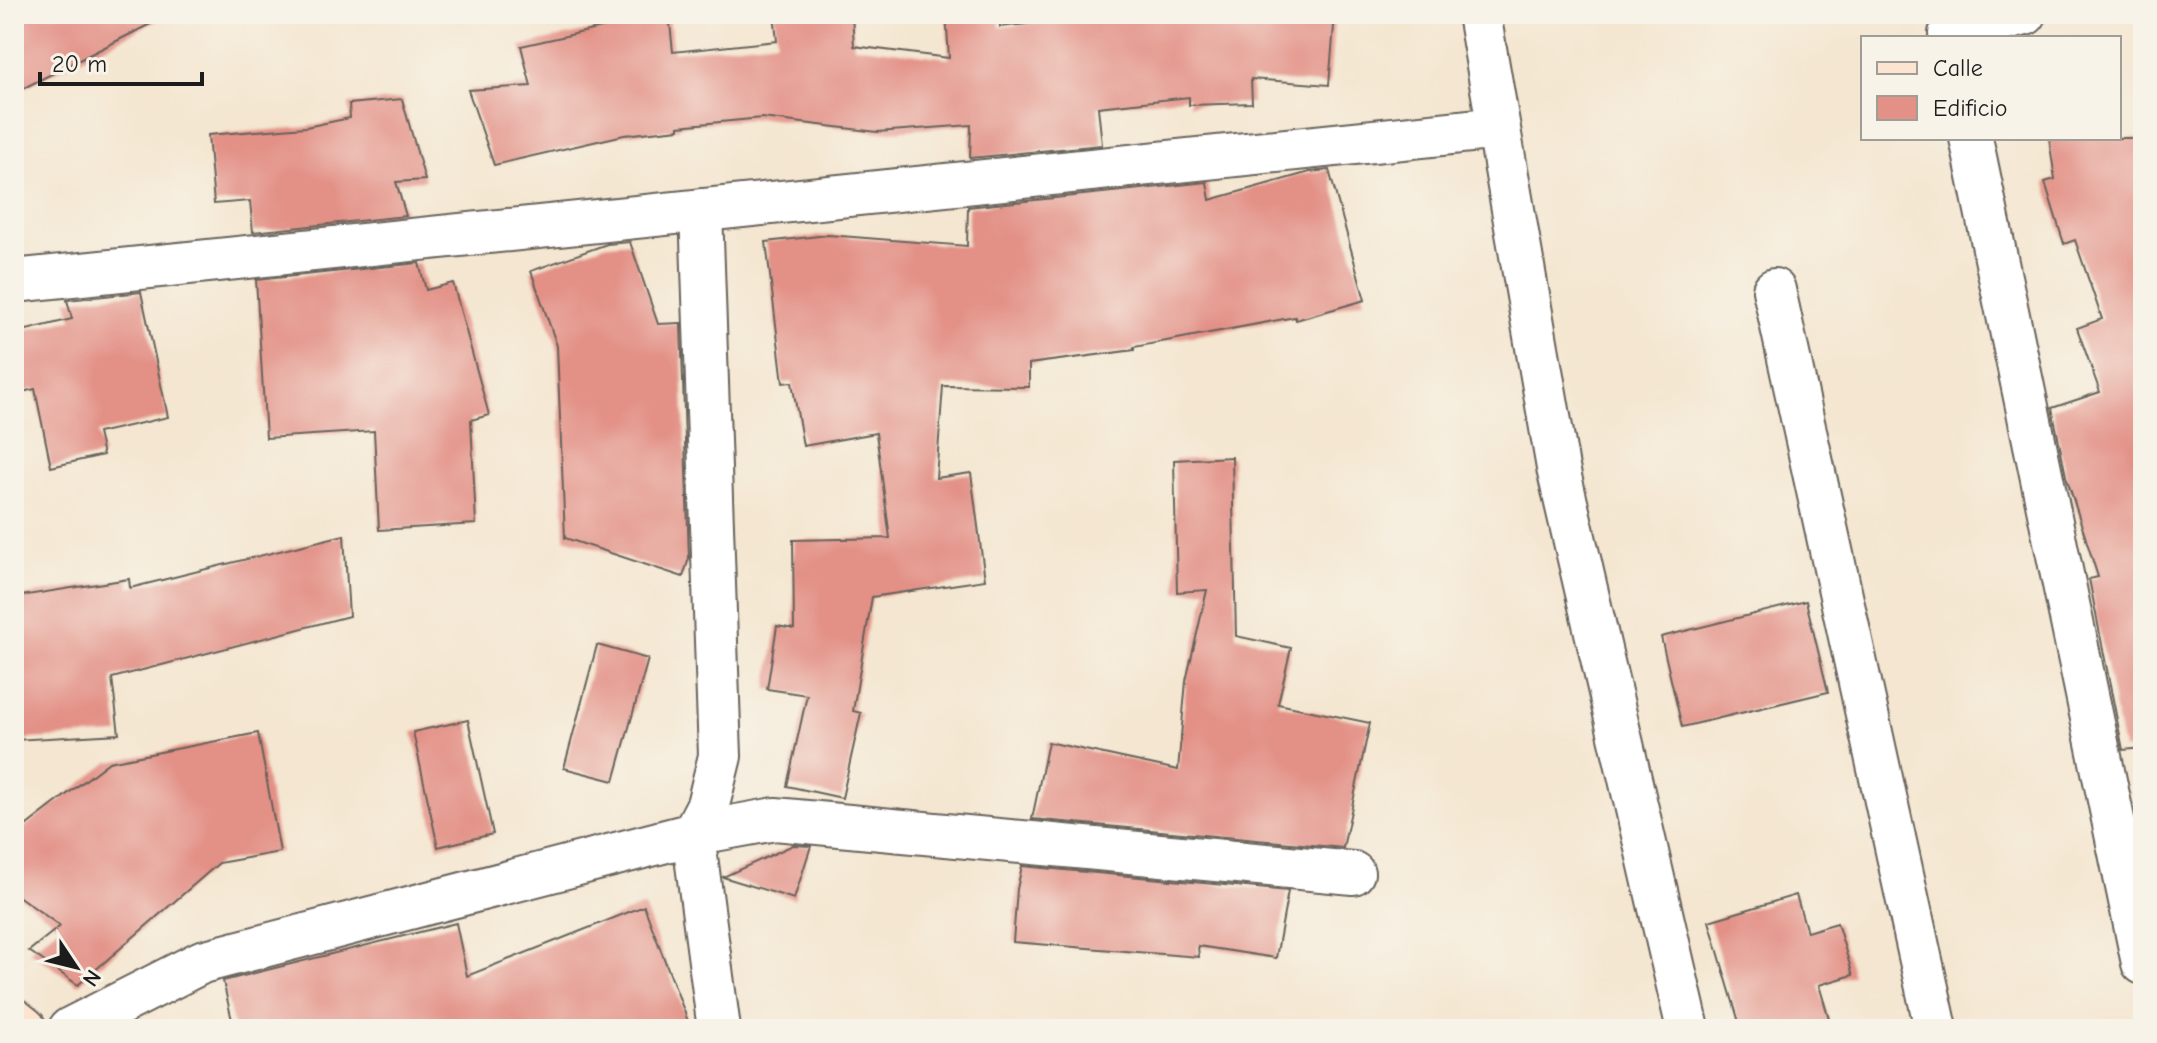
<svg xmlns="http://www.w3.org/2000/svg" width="2157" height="1043" viewBox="0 0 2157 1043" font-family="'Comic Neue',sans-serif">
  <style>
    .building { fill: #e39086 }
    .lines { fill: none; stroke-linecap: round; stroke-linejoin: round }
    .street-casing { stroke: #68635b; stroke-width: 46 }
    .secondary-casing { stroke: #68635b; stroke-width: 48 }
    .street { stroke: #fff; stroke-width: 42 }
    .secondary { stroke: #fde4d1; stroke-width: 44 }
  </style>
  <rect width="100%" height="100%" fill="#f7f3e8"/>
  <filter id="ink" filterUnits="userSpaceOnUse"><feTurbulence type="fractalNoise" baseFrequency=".0125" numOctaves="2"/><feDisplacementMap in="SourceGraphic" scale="16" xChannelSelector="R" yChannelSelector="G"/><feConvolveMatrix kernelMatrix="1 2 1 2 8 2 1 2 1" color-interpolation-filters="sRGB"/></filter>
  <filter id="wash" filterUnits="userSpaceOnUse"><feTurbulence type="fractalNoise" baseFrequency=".006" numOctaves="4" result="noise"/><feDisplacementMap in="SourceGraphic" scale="32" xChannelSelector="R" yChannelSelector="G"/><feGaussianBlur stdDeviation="1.8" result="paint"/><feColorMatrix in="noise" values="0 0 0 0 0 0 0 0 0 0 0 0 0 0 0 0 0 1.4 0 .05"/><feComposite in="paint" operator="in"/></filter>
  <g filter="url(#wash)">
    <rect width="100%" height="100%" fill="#f4e6d0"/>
    <g id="blocks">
      <!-- building -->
      <path class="building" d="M14,14H170L14,93Z
        M614,14H669L673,52L777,41L774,14H852L854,46L949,58L946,14H999L1000,27L1116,14H1335L1329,85L1251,79L1252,103L1189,105V97L1098,107L1102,145L970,158L971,125L877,132L762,118L679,126V129L624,135L494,165L468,90L531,86L521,46L615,25Z
        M402,99L425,180L396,182L406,216L253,232L250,201L214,204L208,135L306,127L350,118L349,104Z
        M2049,138H2143V748L2123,750L2089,579L2098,577L2066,476L2052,408L2100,392L2077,328L2102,319L2075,240L2064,244L2045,182L2055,179Z
        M1329,170L1365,300L1296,320L1295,317L1134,347V350L1029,364V387L943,386L936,478L971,473L985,580L872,597L853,711L861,713L842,798L787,786L807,695L767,689L777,626L794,629L793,540L890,538L876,433L803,446L792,382L783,383L766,242L828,235L967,246L968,207L1207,182L1210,200L1310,172Z
        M630,242L658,324L681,323L689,558L683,577L565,538L557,346L531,271L607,244Z
        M419,263L426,290L453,283L489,415L471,420L476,524L379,530L374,431L266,438L256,280Z
        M141,292L168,417L98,433L103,455L51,467L35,389L14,394V333L72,319L67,300Z
        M1232,457L1236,636L1291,648L1278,704L1370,723L1343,848L1032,819L1048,742L1178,770L1186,681L1207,590L1177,592L1174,460Z
        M344,535L349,616L112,678L119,734L14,740V597L129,579L130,588Z
        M1806,601L1828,692L1682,727L1661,637Z
        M597,645L648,659L614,781L564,768Z
        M468,720L493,834L438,847L413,732Z
        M258,733L280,852L219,863L78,985L29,951L60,926L14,893V835L109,762Z
        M793,845L811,846L794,899L723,877Z
        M1022,866L1288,891L1276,958L1198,946L1199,957L1013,942L1017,889Z
        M1796,895L1807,932L1837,923L1853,975L1819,985L1832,1029H1741L1709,921Z
        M644,906L691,1029H234L223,981L456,923L467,976Z"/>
    </g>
  </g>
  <g filter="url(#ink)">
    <use href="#blocks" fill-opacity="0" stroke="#68635b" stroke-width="2"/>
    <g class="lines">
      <defs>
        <path id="street" d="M1479,14L1558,468L1688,1029
          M1950,34L2025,14
          M1971,138L2143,963
          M14,281L1499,128
          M1774,290L1936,1029
          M70,1029L202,962L693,834L708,805L720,756L701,210
          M719,1029L693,834L775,819L1353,873"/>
        <path id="secondary" d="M14,1021L24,1029"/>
      </defs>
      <!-- street casing -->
      <use href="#street" class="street-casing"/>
      <!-- secondary casing -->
      <use href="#secondary" class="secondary-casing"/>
      <!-- street -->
      <use href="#street" class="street"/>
      <!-- secondary -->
      <use href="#secondary" class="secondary"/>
    </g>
  </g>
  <!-- margin -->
  <rect width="2157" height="1043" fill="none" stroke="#f7f3e8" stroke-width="48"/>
  <!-- legend -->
  <rect x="1861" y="36" width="260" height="104" fill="#f7f3e8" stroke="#9f9d96" stroke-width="2"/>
  <rect x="1877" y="62" width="40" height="12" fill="#fde4d1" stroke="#9f9d96" stroke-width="2"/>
  <text x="1933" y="76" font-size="24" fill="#1c1c1c">Calle</text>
  <rect x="1877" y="96" width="40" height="24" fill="#e39086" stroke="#9f9d96" stroke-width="2"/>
  <text x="1933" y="116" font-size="24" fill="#1c1c1c">Edificio</text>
  <!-- north arrow -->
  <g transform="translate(76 967) rotate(125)" stroke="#f7f3e8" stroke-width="6" paint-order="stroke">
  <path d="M0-6L14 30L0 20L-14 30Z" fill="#1c1c1c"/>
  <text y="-12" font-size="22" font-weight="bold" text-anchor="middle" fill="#1c1c1c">N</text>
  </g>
  <!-- scale -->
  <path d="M40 72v12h162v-12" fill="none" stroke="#1c1c1c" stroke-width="4"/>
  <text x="52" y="72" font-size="24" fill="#1c1c1c" stroke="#f7f3e8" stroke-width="6" paint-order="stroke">20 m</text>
</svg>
